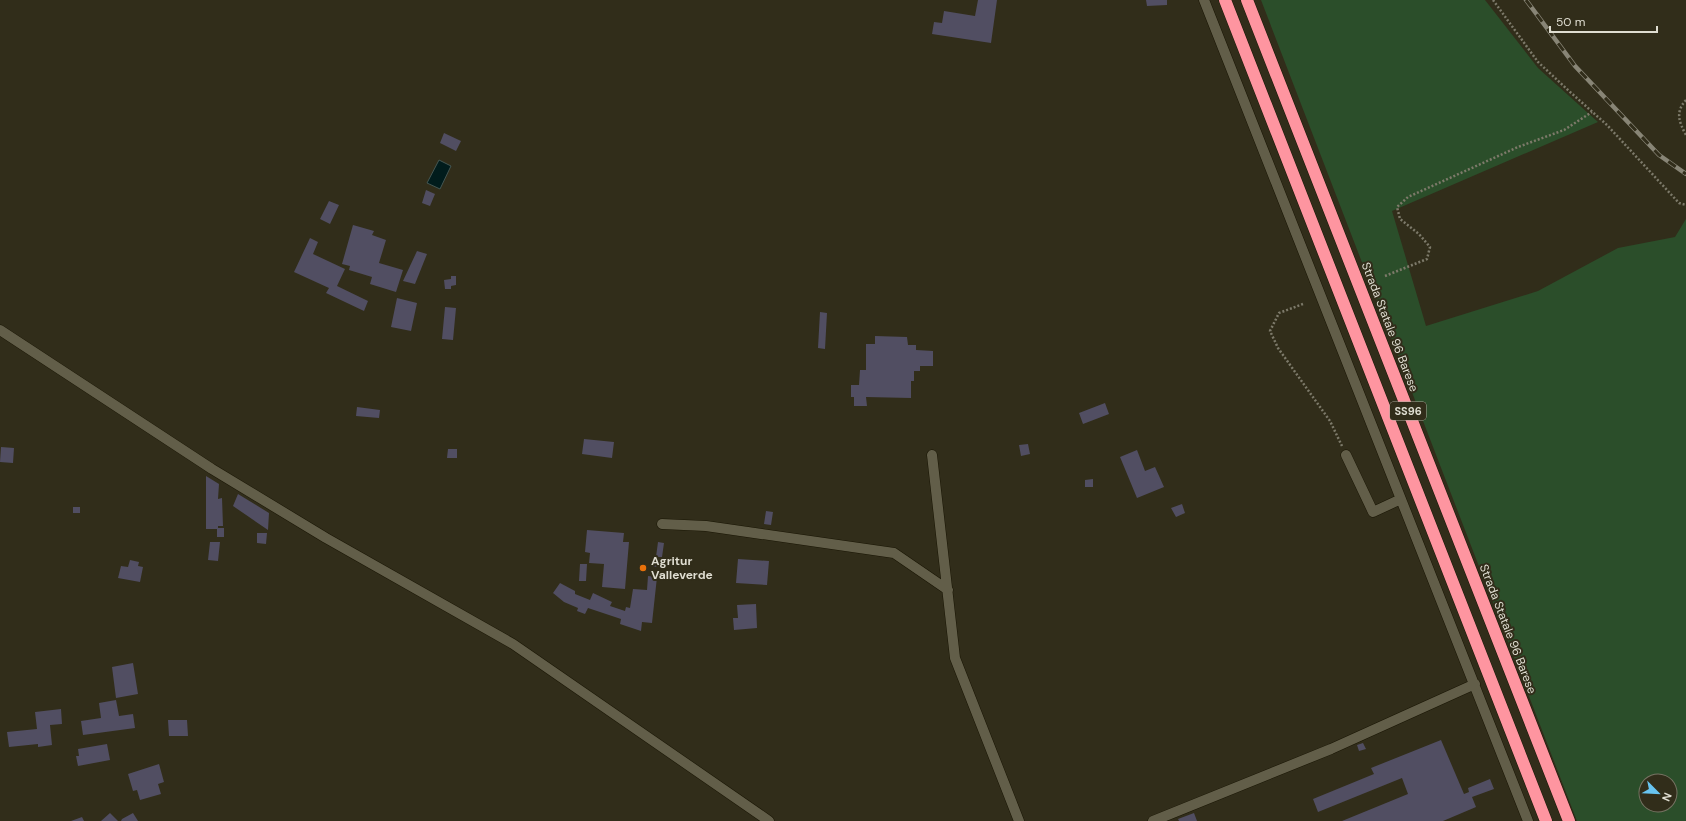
<svg xmlns="http://www.w3.org/2000/svg" width="1686" height="821" viewBox="0 0 1686 821" font-family="'DM Sans',sans-serif">
  <style>
    .green { fill: #2b4e2a; fill-rule: evenodd }
    .water { fill: #011c1c; stroke: #445652 }
    .building { fill: #514e62 }
    .lines { fill: none; stroke-linecap: round; stroke-linejoin: round }
    .minor-casing { stroke: #191504; stroke-width: 11 }
    .highway-casing { stroke: #191504; stroke-width: 13 }
    .path { stroke: #7d7a6a; stroke-width: 2.5; stroke-dasharray: 2 2; stroke-linecap: butt }
    .minor { stroke: #625e49; stroke-width: 10 }
    .highway { stroke: #fe95a0; stroke-width: 12 }
    .rail-casing { stroke: #888576; stroke-width: 4.5 }
    .rail { stroke: #312d1a; stroke-width: 3; stroke-dasharray: 9; stroke-linecap: butt }
    .food-dot { fill: #e8710a; stroke: #312d1a; stroke-width: 1.5 }
    .labels { text-anchor: middle; stroke-width: 4; stroke-linejoin: round; paint-order: stroke }
    .shield { fill: #312d1a; stroke: #aba89a; stroke-width: 1 }
    .shield-label { font-size: 11px; font-weight: bold; fill: #dfddd1 }
    .street-label { font-size: 12px; fill: #dfddd1; stroke: #312d1a }
    .poi-label { font-size: 12px; font-weight: bold; fill: #dfddd1; stroke: #312d1a; text-anchor: start }
  </style>
  <rect width="100%" height="100%" fill="#312d1a"/>
  <!-- green -->
  <path class="green" d="M1261,0H1485L1538,68L1598,122L1392,211L1426,326L1538,291L1618,248L1675,237L1686,219V821H1577ZM1646,781H1670V805H1646Z"/>
  <!-- water -->
  <path class="water" d="M439,160L451,166L440,189L427,183Z"/>
  <!-- building -->
  <path class="building" d="M978,0H997L991,43L932,34L934,22L942,23L944,11L975,16Z
    M1146,0H1167V5L1147,6Z
    M444,133L461,141L456,151L440,143Z
    M426,190L435,194L430,206L422,203Z
    M329,201L339,205L330,224L320,219Z
    M353,225L374,231L372,235L386,240L379,263L403,270L396,292L370,284L372,277L349,270L350,266L342,264Z
    M310,238L318,242L313,254L345,269L337,286L368,301L364,311L326,293L329,288L294,272Z
    M417,251L427,254L415,284L403,281Z
    M451,276H456V285L451,286V289H445L444,280L451,279Z
    M397,298L417,303L411,331L391,327Z
    M445,307L456,308L453,340L442,339Z
    M820,312L827,313L825,349L818,348Z
    M875,336L907,337L908,345H916V350L933,351V366H920V371H914V381H911V398L866,397L867,406H854V397H851V385H859L860,370H866V344H875Z
    M1105,403L1109,414L1083,424L1079,413Z
    M357,407L380,410L379,418L356,416Z
    M584,439L614,442L612,458L582,454Z
    M1028,444L1030,454L1021,456L1019,445Z
    M1,447L14,448L13,463L0,462Z
    M448,449H457V458H447Z
    M1137,450L1145,471L1155,467L1164,487L1137,498L1120,457Z
    M206,476L219,484L218,499L222,498L223,526H218V528H224V537H217V529H206Z
    M1093,479V487H1085V480Z
    M238,494L269,513L268,530L233,506Z
    M1182,504L1185,513L1176,517L1171,508Z
    M73,507H80V513H73Z
    M766,511L773,512L771,525L764,524Z
    M587,530L624,533L623,542H629L625,589L602,587L604,564L589,563L590,553L585,552Z
    M257,533H267L266,544L257,543Z
    M210,542H220L218,561L208,560Z
    M658,542L664,543L662,557H656Z
    M652,559L658,561L657,567L651,566Z
    M738,559L769,561L767,585L736,583Z
    M130,560L139,562L138,566L143,567L140,582L118,578L121,566L128,567Z
    M580,564H587L586,581H579Z
    M648,576L657,577L652,623L642,622L641,631L620,624L621,619L588,608L585,614L577,611L578,608L564,602L553,593L560,583L575,591V594L590,600L593,593L612,602L610,606L625,611L626,607L630,608L633,589L647,590Z
    M756,604L757,628L734,630L733,618H738L737,605Z
    M133,663L138,694L116,698L112,667Z
    M116,700L119,716L133,714L135,728L83,735L81,721L101,718L99,703Z
    M61,709L62,724L50,725L52,745L38,747V744L9,747L7,732L37,729L35,712Z
    M168,720H187L188,736H169Z
    M1441,740L1464,794L1469,792L1468,788L1490,779L1494,789L1472,797L1476,807L1443,821H1342L1408,794L1402,778L1318,812L1313,799L1374,774L1371,768Z
    M1363,743L1366,749L1359,751L1357,745Z
    M107,744L110,760L78,766L76,756H79L78,749Z
    M159,764L164,782L158,784L161,794L140,800L137,790L133,791L128,774Z
    M110,813L118,821H101Z
    M133,813L138,821H121L122,819Z
    M1194,813L1197,821H1179L1178,819Z
    M82,817L84,821H71Z"/>
  <g class="lines">
    <defs>
      <path id="minor" d="M1204,0L1528,821
        M0,330L212,469L326,538L513,644L769,821
        M932,455L955,658L1019,821
        M1346,455L1373,512L1401,499
        M662,524L706,526L894,553L948,590
        M1153,821L1331,749L1475,684"/>
      <path id="highway" d="M1225,0L1546,821
        M1247,0L1569,821"/>
    </defs>
    <!-- minor casing -->
    <use href="#minor" class="minor-casing"/>
    <!-- highway casing -->
    <use href="#highway" class="highway-casing"/>
    <!-- path -->
    <path class="path" d="M1493,0L1538,62L1569,91L1607,125L1679,203L1686,205
      M1686,100C1675,112 1679,122 1686,135
      M1385,276L1427,259L1430,247L1419,234L1400,219L1397,207L1408,197L1518,147L1564,130L1592,112
      M1303,304L1279,313L1270,331L1278,348L1330,421L1342,446"/>
    <!-- minor -->
    <use href="#minor" class="minor"/>
    <!-- highway -->
    <use href="#highway" class="highway"/>
    <defs>
      <path id="rail" d="M1526,0L1575,66L1659,155L1686,174"/>
    </defs>
    <!-- rail casing -->
    <use href="#rail" class="rail-casing"/>
    <!-- rail -->
    <use href="#rail" class="rail"/>
  </g>
  <!-- markers -->
  <circle class="food-dot" cx="643" cy="568" r="4"/>
  <g class="labels">
    <!-- shield labels -->
    <rect class="shield" x="1390" y="402" width="36" height="18" rx="3"/>
    <g class="shield-label">
      <text x="1408" y="415">SS96</text>
    </g>
    <!-- street labels -->
    <g class="street-label">
      <text transform="translate(1390 327) rotate(69)" y="4">Strada Statale 96 Barese</text>
      <text transform="translate(1508 629) rotate(69)" y="4">Strada Statale 96 Barese</text>
    </g>
    <!-- poi labels -->
    <g class="poi-label">
      <text x="651" y="565">Agritur<tspan x="651" dy="14">Valleverde</tspan></text>
    </g>
  </g>
  <!-- north arrow -->
  <g transform="translate(1658 793) rotate(114)"><circle r="19" fill="#312d1a" stroke="#777363"/>
  <path d="M0-3L7 15L0 10L-7 15Z" fill="#68c4f0"/>
  <text y="-6" font-size="11" font-weight="bold" text-anchor="middle" fill="#dfddd1">N</text>
  </g>
  <!-- scale -->
  <path d="M1550 26v6h107v-6" fill="none" stroke="#dfddd1" stroke-width="2"/>
  <text x="1556" y="26" font-size="12" fill="#dfddd1" stroke="#312d1a" stroke-width="3" paint-order="stroke">50 m</text>
</svg>
